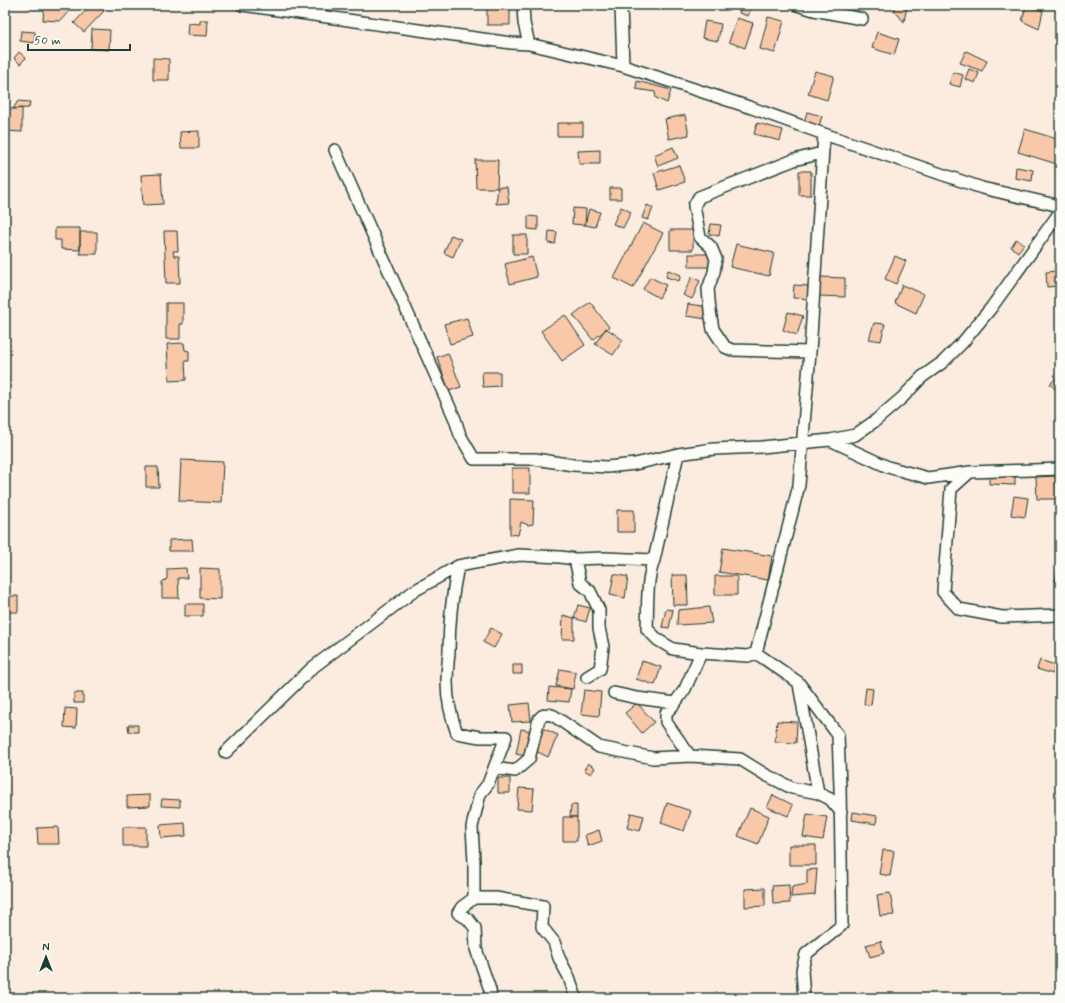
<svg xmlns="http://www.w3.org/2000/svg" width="1065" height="1003" viewBox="0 0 1065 1003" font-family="Mynerve,sans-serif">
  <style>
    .building { fill: #f9c8a9; stroke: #1f3d34 }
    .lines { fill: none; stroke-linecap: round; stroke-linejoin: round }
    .minor-casing { stroke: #1f3d34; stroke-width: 14 }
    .minor { stroke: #fdfcf7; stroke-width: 11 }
  </style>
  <rect width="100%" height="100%" fill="#fcece0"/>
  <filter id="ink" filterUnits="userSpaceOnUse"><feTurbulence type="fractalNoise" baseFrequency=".025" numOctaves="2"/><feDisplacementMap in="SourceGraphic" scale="8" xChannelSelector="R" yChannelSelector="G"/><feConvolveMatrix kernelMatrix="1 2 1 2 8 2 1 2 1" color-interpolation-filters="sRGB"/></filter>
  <g filter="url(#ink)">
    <!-- building -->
    <path class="building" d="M44,5H64V8L71,9L60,21L43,20Z
      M64,5H75V9L64,8Z
      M91,5H97L104,11L84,32L74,23Z
      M487,5H510V25H487Z
      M742,5H752L748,16L739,13Z
      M896,5H907L904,22L894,10Z
      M1026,6L1043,11L1039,29L1022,21Z
      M768,17L784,21L775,53L760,49Z
      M737,18L753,23L745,48L729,42Z
      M200,20H208L207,36L187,35L188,23L200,24Z
      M705,21L721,24L718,41L702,38Z
      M92,29L110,30L109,50L91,49Z
      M21,31L35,32L34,43L20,41Z
      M877,32L899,39L894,55L872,48Z
      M966,51L987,61L982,71L960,63Z
      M19,52L26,58L20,64L14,58Z
      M153,58L169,59V80H153Z
      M969,69L979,73L975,83L965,79Z
      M815,71L834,76L827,100L808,94Z
      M953,72L963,75L960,87L949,84Z
      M637,81L671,90L667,103L656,98L655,92L636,89Z
      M18,101L30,102L29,108L13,109Z
      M22,108V132L5,131V114L10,109Z
      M807,112L822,116L819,126L804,122Z
      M685,115L689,135L669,139L665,119Z
      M557,123H583V136H557Z
      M757,123L783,130L780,141L754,134Z
      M1025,129L1060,140V165L1018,152Z
      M199,131V148H181L180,132Z
      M673,147L678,158L658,166L654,155Z
      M600,150V164H579L578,151Z
      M475,160H498L497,188H476Z
      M679,165L685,182L659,190L654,173Z
      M1016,167L1033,170L1032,181L1015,178Z
      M799,171H811V195H799Z
      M161,174L163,204L143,205L141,175Z
      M498,187H507L509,203L496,204Z
      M610,188H621V199H610Z
      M647,205L653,208L648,220L642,218Z
      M621,207L631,212L623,228L613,224Z
      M573,208L586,209L585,225L572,224Z
      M589,209L600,212L595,227L585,225Z
      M528,216L538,217V230L528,229Z
      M643,223L663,233L633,288L614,278Z
      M711,224L721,225L719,236L709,234Z
      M55,228H80V250L61,249V240H55Z
      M670,230H693V250H670Z
      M164,231H177L178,251H173L174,256H179L180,283H166Z
      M549,231L557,232L555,244L548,243Z
      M80,232H97V254H80Z
      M451,235L461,239L453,257L444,253Z
      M513,235H527V254H513Z
      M1016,239L1024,244L1018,252L1011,247Z
      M736,244L774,253L769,276L730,267Z
      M689,254H710V267H689Z
      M895,256L906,261L896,284L885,279Z
      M532,257L537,277L510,284L505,264Z
      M668,270L681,275L679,281L666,277Z
      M1056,271L1057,286L1047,287L1046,272Z
      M650,277L666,285L659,298L643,289Z
      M692,277L700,281L692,299L683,295Z
      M820,277L845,278V297L819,296Z
      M794,285L809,286V299L793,298Z
      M902,285L924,294L916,313L895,303Z
      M590,302L609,327L593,340L573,315Z
      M166,303H183V324H180V339H166Z
      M688,304L709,307L707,319L686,316Z
      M788,312L803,316L797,335L783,330Z
      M565,315L585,345L562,361L541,331Z
      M467,318L473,337L450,344L444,324Z
      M874,323L885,324L881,341L869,339Z
      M606,328L623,340L613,355L595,344Z
      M184,343L185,350L189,351V361H185L186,380L169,381L167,344Z
      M448,353L461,387L449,391L437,357Z
      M482,372H500V386L483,387Z
      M1057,377L1060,379V394L1050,384Z
      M181,460L223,462L221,503L179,501Z
      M146,467H158L159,487H146Z
      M512,468H530V493H512Z
      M989,475L1015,476V485L989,484Z
      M1056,476L1057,499H1037L1036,477Z
      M1014,496L1028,498L1025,517L1011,515Z
      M510,499L534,500L533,524L528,525L521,522L518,535L510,534Z
      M1055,501H1060V520H1056Z
      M617,510H634V532H617Z
      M192,539L193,551H169V540Z
      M723,548L772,556L768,580L719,572Z
      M1058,567H1060V582L1055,581Z
      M186,568L187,578H178L179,598H162V582L167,579V569Z
      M200,568L220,569V599L200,598Z
      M614,574L628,577L625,598L610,595Z
      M672,575H687L688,605H673Z
      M715,576H737V595H715Z
      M5,596H18V612H5Z
      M185,604H203V616H185Z
      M578,605L590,608L586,622L574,618Z
      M709,607L712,623L677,625L678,610Z
      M666,609L673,610L669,628L662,627Z
      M563,615L574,618V639H562Z
      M491,628L502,634L494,648L483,642Z
      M1040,660L1055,665L1053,674L1037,669Z
      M642,661L661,667L655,685L636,679Z
      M513,665H522V674H513Z
      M560,669L576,672L573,689L556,686Z
      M549,687L571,689L569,702L548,700Z
      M866,688L873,689L871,705L864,704Z
      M584,690L601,692L599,716L581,714Z
      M74,693H83V703H74Z
      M529,703L531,721L512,722L510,705Z
      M637,703L654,722L642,733L625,713Z
      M65,708L77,709L76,728L64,727Z
      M777,721L797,722L796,743L775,742Z
      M128,725H138V732H129Z
      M542,728L558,735L548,757L532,749Z
      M521,729L531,731L526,756L516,754Z
      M588,763L595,768L591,774L584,770Z
      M498,778H510V793H498Z
      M519,788L534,789L532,810L517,809Z
      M150,795V806L127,807V796Z
      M773,795L793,805L788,816L767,807Z
      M162,799L180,800V807L161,806Z
      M667,803L691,811L684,831L661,823Z
      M571,805H577V817H570Z
      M750,808L769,816L758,844L738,836Z
      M853,812L877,816L876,824L852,820Z
      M631,813L644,816L640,831L627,828Z
      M807,814L827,817L823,840L803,837Z
      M563,817H577V841H563Z
      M185,823L186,836L161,838L160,825Z
      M58,827L59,844H38L37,828Z
      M123,827H146V846H123Z
      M599,830L602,841L588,846L585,835Z
      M789,845H816V865H789Z
      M883,850L894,851L890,876L879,874Z
      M817,869L815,895L791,897L792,887L807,884V870Z
      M789,885L790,903L773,904L772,886Z
      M765,888V906L745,907V889Z
      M890,893L894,915L880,916L877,895Z
      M881,941L884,953L870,957L866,945Z"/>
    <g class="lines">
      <defs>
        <path id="minor" d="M242,5L511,43L529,44L623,66L752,108L824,134L982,188L1060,206
          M523,5L524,23L529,44
          M621,5L623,66
          M797,5L814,10L862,19
          M335,150L455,419L460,435L474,459H535L573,465L607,467L635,464L678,454L714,449L762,447L830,440L855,435L875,421L902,398L922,377L943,362L963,342L991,308L1060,212
          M810,352L732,350L725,347L713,329L710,311L708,289L714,272L716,259L711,247L700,237L694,206L699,197L794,160L822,153
          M830,440L888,467L928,478L970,472L1060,469
          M970,472L951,489L943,592L959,609L1002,617L1060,615
          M575,559L580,583L590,591L599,610V628L603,647L600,669L587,677
          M654,560C646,581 648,607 647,629L658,640L673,649L701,653L748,656L756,653
          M458,566C452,595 449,622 449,652C448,662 447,672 447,682C447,700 451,717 457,733L480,737H506L488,784L480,794L472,827L474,862V898L462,907L458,913L468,919L475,928L476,949L490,990L491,998
          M614,693L637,698L675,703L685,689L701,653
          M675,703L666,713V722L690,756L740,759L766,775L792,788L818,793L799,684
          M226,752L312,668L414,591L458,566L519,555L560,557L575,559L604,558L654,560L678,454
          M494,768L515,771L529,759L539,719L542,716L548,714L554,716L599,747L653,758L690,756
          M818,793L830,799L841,812
          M474,898H496L543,906L542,927L554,942L559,958L569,977L576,998
          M804,998L802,970L806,954L842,925L840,786L838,735L798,682L756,653L799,485L810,352L824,134"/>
      </defs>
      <!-- minor casing -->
      <use href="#minor" class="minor-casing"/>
      <!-- minor -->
      <use href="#minor" class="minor"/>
    </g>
  </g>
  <!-- margin -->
  <rect width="1065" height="1003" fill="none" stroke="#fdfcf7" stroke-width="20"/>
  <rect x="10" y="10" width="1045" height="983" fill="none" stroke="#1f3d34" stroke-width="1.5" filter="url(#ink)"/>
  <!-- north arrow -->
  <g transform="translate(46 957)" stroke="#fdfcf7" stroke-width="3" paint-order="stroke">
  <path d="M0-3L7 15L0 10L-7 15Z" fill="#1f3d34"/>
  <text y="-6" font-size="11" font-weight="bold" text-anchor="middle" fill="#1f3d34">N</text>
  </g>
  <!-- scale -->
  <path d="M28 44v6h102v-6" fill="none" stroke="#1f3d34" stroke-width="2"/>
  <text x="34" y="44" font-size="12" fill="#1f3d34" stroke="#fdfcf7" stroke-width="3" paint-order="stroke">50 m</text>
</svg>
